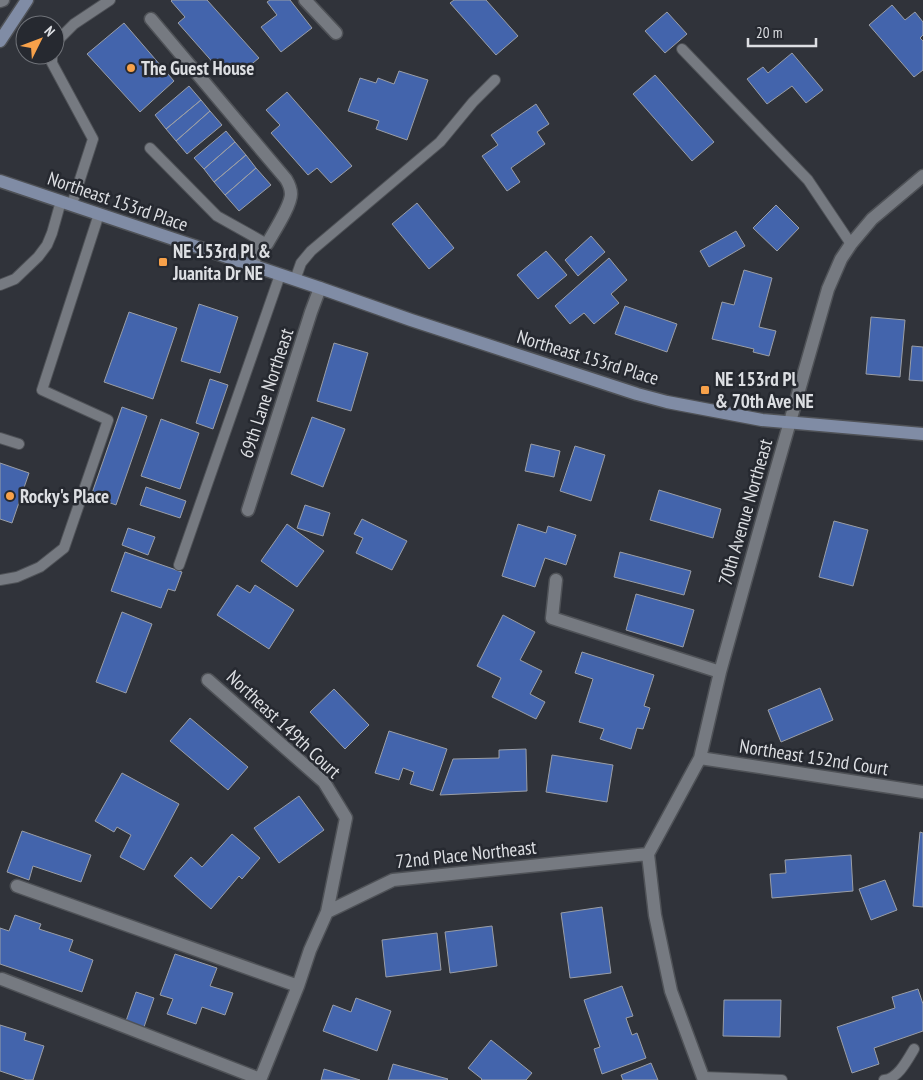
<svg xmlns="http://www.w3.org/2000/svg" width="923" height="1080" viewBox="0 0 923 1080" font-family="'PT Sans Narrow',sans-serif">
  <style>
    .building { fill: #4364ac; stroke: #9a9ea6 }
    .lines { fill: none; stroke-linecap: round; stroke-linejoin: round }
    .lane-casing { stroke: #4f5257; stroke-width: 12 }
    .street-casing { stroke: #4f5257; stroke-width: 15 }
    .secondary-casing { stroke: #4f5257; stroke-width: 15 }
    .lane { stroke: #767a81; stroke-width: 10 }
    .street { stroke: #767a81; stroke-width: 12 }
    .secondary { stroke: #808ca5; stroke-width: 12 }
    .poi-dot { fill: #f7a14a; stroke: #262930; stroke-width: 2 }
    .labels { text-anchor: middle; stroke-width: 5; stroke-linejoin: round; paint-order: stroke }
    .poi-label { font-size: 19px; font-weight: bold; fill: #dddfe3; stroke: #262930; text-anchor: start }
    .street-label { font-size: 19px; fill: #dddfe3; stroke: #262930 }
  </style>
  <rect width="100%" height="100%" fill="#30333a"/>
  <!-- building -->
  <path class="building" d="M172,0H207L259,58L236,77L221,61L216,66L178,23L185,17L171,1Z
    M270,0H290L312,28L281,52L261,27L277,15L267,2Z
    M454,0H486L518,36L496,55L450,3Z
    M892,5L905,20L915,12L923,22V35L920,38L923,41V70L914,77L869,25Z
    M667,12L687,34L665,53L645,31Z
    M124,23L174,81L140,112L87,54Z
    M792,53L823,90L806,103L792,86L767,104L747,79L763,67L768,73Z
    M399,71L428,80L407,140L376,129L379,121L348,111L360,78L376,83L378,78L394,84Z
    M655,75L714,142L692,161L633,94Z
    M189,86L201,100L166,129L155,115Z
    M287,92L352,166L331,183L317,168L308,175L271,133L280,125L266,110Z
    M201,100L210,111L176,141L166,129Z
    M536,104L549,124L537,132L545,144L511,168L520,182L507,191L482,156L498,145L491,135Z
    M210,111L222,125L187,154L176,141Z
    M226,131L235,142L204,169L194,158Z
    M235,142L246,155L214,182L204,169Z
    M246,155L256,168L225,195L214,182Z
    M256,168L271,185L239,211L225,195Z
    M417,203L454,248L429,269L392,224Z
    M776,205L799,228L777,251L753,228Z
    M736,231L745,246L709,267L700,251Z
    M591,236L605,252L578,276L565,260Z
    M546,251L567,275L538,299L517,275Z
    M609,258L627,280L611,294L619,303L594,324L584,313L570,324L555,306Z
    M744,270L772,278L759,327L776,331L769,356L753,352L754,349L712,339L722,302L734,305Z
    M199,304L238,317L220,373L181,361Z
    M625,306L677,324L667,352L615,334Z
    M129,312L177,328L153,399L104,382Z
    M871,317L905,320L900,377L866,374Z
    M334,343L368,353L351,411L317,401Z
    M912,346L923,347V381L909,380Z
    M210,379L228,385L213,429L196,423Z
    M122,407L147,416L116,505L91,496Z
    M312,417L345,429L323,487L291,474Z
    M161,419L199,433L180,489L141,476Z
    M531,444L560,451L554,477L525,471Z
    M575,446L605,455L591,501L560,491Z
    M0,463L29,473L12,523L0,519Z
    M146,487L186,501L180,518L140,505Z
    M659,490L721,509L713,538L650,520Z
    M305,505L330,513L323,536L297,528Z
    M362,519L407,541L392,570L356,553L363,538L354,534Z
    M834,521L868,530L853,586L819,577Z
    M287,524L324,551L297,587L261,561Z
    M518,524L546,533L548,526L576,535L566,565L545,558L535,587L502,576Z
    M128,528L155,537L148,555L122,545Z
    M125,552L182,572L175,591L168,589L161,608L111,591Z
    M620,552L691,571L684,595L614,577Z
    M237,585L250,593L255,585L294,610L269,649L217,615Z
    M636,594L694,610L683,647L626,630Z
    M122,612L152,624L126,693L96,682Z
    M503,615L535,632L520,660L542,671L530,694L545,702L536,719L492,697L501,678L477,666Z
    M582,652L654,675L644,706L650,708L643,729L637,728L631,749L600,739L604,729L579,722L593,679L575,673Z
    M820,688L833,720L781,742L768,710Z
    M334,689L369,725L345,749L310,712Z
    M190,718L248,767L228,790L170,741Z
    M389,731L447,749L433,791L410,784L414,772L403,768L399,780L375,773Z
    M526,749L527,791L440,795L453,759L499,758V750Z
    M552,755L613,765L607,802L546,792Z
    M122,773L179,804L144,870L120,857L131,835L117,827L114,832L95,821Z
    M299,796L324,830L279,863L254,828Z
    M22,831L91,855L81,882L33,866L29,880L7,872Z
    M920,832L923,833V907L913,906Z
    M232,834L260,858L242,879L239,876L211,909L174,876L191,857L202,867Z
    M851,855L853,891L772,898L770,874L786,873L785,860Z
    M885,880L897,910L871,920L859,889Z
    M602,907L611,973L570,978L561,913Z
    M15,915L41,924L39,929L73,940L69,951L93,960L82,992L0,964V928L9,931Z
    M492,926L497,966L450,973L445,932Z
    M437,933L441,970L386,977L382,940Z
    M175,954L217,968L210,986L233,993L225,1015L202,1007L196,1024L167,1014L173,999L160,995Z
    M622,986L633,1016L626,1018L632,1035L637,1033L646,1058L602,1074L594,1049L600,1047L584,1000Z
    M918,989L923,1004V1031L874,1048L879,1064L852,1073L837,1027L895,1008L892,997Z
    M136,992L154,998L144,1027L126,1021Z
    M356,998L391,1011L377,1051L323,1031L333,1005L351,1012Z
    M724,1000H781L780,1037L723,1036Z
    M0,1025L26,1033L24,1040L44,1046L33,1080H27L0,1071Z
    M491,1040L532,1073L526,1080H481L482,1079L468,1068Z
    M651,1063L658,1080H623L621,1075Z
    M393,1064L448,1079L447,1080H388Z
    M324,1069L360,1080H321Z"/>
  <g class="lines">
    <defs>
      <path id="lane" d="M55,43L74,24L110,0
        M682,49L808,180L851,244
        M52,55V63L93,139L72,204
        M150,148L217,216L267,244
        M295,280L301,263L311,251L440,142L473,102L495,80
        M0,285L15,279L38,257L47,245L52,233L61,201
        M0,438L19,444
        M179,565L280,275
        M0,580L17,577L40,567L64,548L108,420L42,390L99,214
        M703,1077L782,1080
        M884,1080C898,1079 908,1059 914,1049"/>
      <path id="street" d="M305,0L336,33
        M0,1L3,0
        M151,19L286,179C289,184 291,189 291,194C291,206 273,233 267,244L257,248L253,266
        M248,510L311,312L320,288
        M556,580L552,618L720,672
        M208,680L324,782L346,818L327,912
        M700,758L923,792
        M648,854L700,758L720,672L775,474L828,289L841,259L851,244L872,219L923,176
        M648,854L655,915L671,991L704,1080
        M17,886L298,986
        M2,979L260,1079
        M260,1080L298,986L310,950L327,912L393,880L648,854"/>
      <path id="secondary" d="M0,41L27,0
        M0,181L320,288L411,320L637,394L667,402L762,420L923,434"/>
    </defs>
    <!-- lane casing -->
    <use href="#lane" class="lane-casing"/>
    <!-- street casing -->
    <use href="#street" class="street-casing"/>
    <!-- secondary casing -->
    <use href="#secondary" class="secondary-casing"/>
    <!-- lane -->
    <use href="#lane" class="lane"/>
    <!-- street -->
    <use href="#street" class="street"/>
    <!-- secondary -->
    <use href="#secondary" class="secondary"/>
  </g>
  <!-- markers -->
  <g class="poi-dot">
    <circle cx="131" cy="68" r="5"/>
    <rect x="158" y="257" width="10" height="10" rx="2.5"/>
    <rect x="700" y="385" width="10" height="10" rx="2.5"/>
    <circle cx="10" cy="496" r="5"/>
  </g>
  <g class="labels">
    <!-- poi labels -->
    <g class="poi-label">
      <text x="141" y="75">The Guest House</text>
      <text x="173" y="258">NE 153rd Pl &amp;<tspan x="173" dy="22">Juanita Dr NE</tspan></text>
      <text x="715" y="386">NE 153rd Pl<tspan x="715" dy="22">&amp; 70th Ave NE</tspan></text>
      <text x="20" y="503">Rocky's Place</text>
    </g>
    <!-- street labels -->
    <g class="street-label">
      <text transform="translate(118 201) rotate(19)" y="7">Northeast 153rd Place</text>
      <text transform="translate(588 357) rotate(17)" y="7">Northeast 153rd Place</text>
      <text transform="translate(266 393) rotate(-72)" y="7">69th Lane Northeast</text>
      <text transform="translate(745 512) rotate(-74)" y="7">70th Avenue Northeast</text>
      <text transform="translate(284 724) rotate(43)" y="7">Northeast 149th Court</text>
      <text transform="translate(814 757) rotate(9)" y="7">Northeast 152nd Court</text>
      <text transform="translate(466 854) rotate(-6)" y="7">72nd Place Northeast</text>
    </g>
  </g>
  <!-- north arrow -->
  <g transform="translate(40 40) rotate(48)"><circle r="24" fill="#262930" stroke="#6f7278"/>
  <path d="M0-4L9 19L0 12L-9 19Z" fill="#f7a14a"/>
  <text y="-8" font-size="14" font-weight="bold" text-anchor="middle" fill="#dddfe3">N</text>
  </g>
  <!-- scale -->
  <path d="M748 38v8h68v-8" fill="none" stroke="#dddfe3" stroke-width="2.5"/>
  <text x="756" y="38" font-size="15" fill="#dddfe3" stroke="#262930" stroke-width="4" paint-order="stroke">20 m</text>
</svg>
